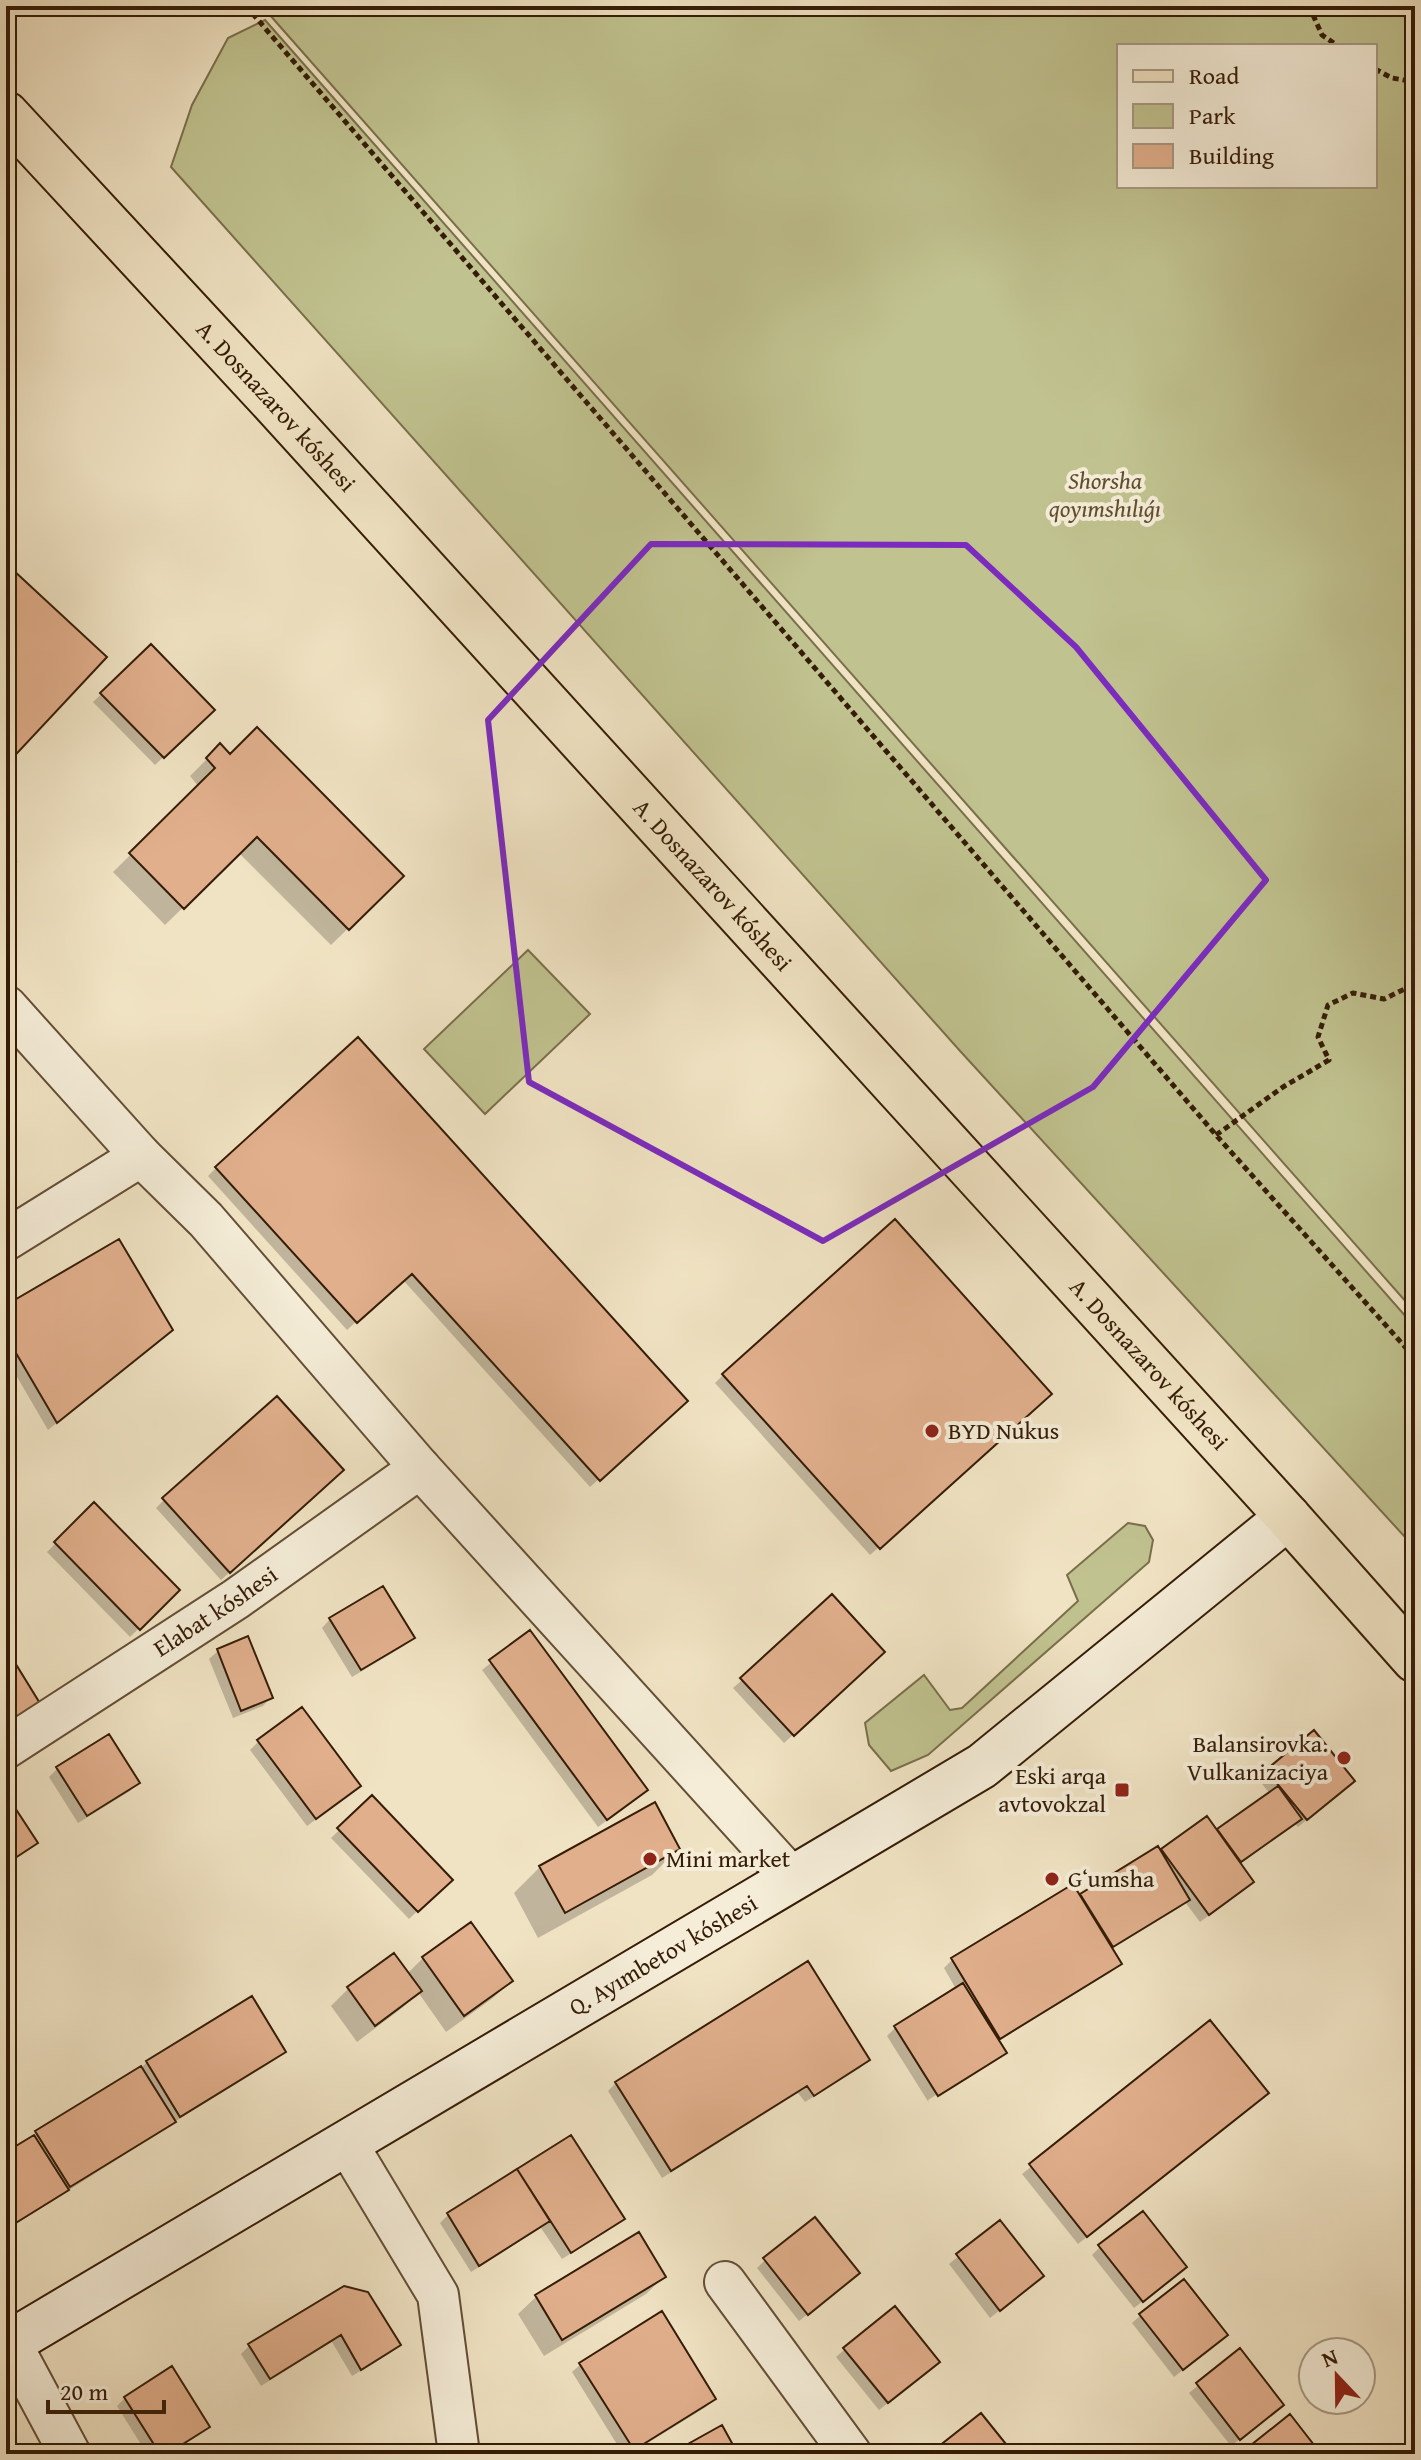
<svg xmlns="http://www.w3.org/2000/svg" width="1421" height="2460" viewBox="0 0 1421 2460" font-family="'Gentium Book Plus',serif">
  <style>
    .green { fill: #c0c28f; stroke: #7a6f4b; stroke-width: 2; fill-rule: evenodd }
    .shadow { fill: #0003 }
    .building { fill: #e1af8c; stroke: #351c07; stroke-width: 2 }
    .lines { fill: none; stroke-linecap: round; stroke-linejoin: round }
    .street-casing { stroke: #644e36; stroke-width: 44 }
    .secondary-casing { stroke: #351c07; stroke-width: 48 }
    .primary-casing { stroke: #351c07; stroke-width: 48 }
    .path { stroke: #351c07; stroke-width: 5; stroke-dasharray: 6 4; stroke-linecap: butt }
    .street { stroke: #f5edd8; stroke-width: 40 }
    .secondary { stroke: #f5edd8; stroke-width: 44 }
    .primary { stroke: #f0e3c3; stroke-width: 44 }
    .marked { fill: none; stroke: #7b2cbf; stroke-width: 6; stroke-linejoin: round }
    .poi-dot { fill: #8f2418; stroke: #f5edd8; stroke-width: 3 }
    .labels { text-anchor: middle; stroke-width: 8; stroke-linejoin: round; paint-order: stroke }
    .street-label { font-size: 24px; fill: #351c07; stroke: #f5edd8 }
    .park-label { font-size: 24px; font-style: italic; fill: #5f4e30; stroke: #f5edd8 }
    .poi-label { font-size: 24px; fill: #351c07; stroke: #f5edd8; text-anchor: start }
  </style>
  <rect width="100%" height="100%" fill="#f0e3c3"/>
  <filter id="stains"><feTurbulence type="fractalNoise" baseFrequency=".0025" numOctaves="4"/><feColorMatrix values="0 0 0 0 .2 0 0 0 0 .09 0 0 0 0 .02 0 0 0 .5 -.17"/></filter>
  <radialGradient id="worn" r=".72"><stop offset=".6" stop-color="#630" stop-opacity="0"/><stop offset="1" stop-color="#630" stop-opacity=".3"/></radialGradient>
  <!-- green -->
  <path class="green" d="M262,6H1415V1312L276,22ZM1119,46H1375V186H1119Z
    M265,20L1415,1327V1548L961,1052L171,167L192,105L228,38Z
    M528,950L590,1014L485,1114L424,1049Z
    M1128,1523L1145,1526L1153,1540L1149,1562L928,1755L891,1771L869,1745L865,1723L924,1675L950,1710L962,1708L1078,1601L1067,1575Z"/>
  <!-- shadow -->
  <path class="shadow" d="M151,647L212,710L155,765L93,702Z
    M220,746L230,757L402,876L331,945L239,853L165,925L113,872L199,787L190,776Z
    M216,1168L677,1409L590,1487L403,1280L347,1330L208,1176Z
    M6,1307L162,1338L48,1430L6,1358Z
    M723,1375L1041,1402L870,1555L715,1383Z
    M333,1478L221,1580L156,1508L164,1500Z
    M94,1505L178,1590L130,1637L47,1552Z
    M330,1619L412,1638L404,1646L352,1677L322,1628Z
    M530,1632L637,1798L598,1827L482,1670Z
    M247,1639L271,1697L263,1706L233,1718L209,1659L218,1651Z
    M875,1660L784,1743L733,1688L742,1680Z
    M1314,1733L1345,1789L1298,1827L1294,1823L1238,1864L1251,1882L1243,1890L1200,1922L1185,1902L1179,1908L1110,1950L1119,1964L1111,1972L997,2042L1004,2053L998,2059V2056L928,2100L929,2103L887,2036L895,2028L956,1989L944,1968L952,1960L1072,1887L1078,1897L1157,1849L1159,1853L1216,1832L1270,1794L1259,1780Z
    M259,1741L350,1794L307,1826L250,1750Z
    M57,1769L138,1783L130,1791L78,1823L49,1777Z
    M372,1798L450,1880L409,1919L331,1838Z
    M678,1849L652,1875L538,1938L514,1893L540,1867Z
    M423,1958L511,1981L493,1998L446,2032L418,1992L402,2008L357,2042L331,2006L348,1989L407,1974Z
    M1210,2023L1258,2101L1078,2244L1022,2174Z
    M284,2052L275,2060L171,2124L165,2129L6,2230V2155L28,2141L37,2133L141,2068L147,2062Z
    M868,2060L860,2068L805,2102L798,2093L662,2178L608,2091L616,2083Z
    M570,2138L622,2218L614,2226L562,2259L541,2228L471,2272L440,2223L448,2215Z
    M1000,2223L1033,2284L990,2318L949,2264Z
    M638,2235L664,2277L646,2294L544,2356L518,2314L536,2297Z
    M1100,2247L1177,2275L1134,2308L1092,2255Z
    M765,2260L849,2281L799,2321L757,2268Z
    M344,2288L399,2345L390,2353L352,2376L332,2342L261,2386L241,2354L249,2346Z
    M1141,2315L1217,2343L1174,2377L1132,2323Z
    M845,2349L930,2370L879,2410L836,2357Z
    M1240,2351L1273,2413L1231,2446L1189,2393Z
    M581,2364L714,2399L706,2407L630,2454H623L572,2372Z
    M125,2398L208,2427L199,2435L169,2454H147L117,2406Z"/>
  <!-- building -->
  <path class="building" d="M12,569L107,657L6,765V575Z
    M151,644L215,710L164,758L100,693Z
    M257,727L404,876L349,930L257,837L184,909L129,853L215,768L206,758L220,743L230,754Z
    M6,847L16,861L6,868Z
    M358,1037L688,1401L600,1481L412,1274L357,1323L215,1167Z
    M895,1219L1052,1394L880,1549L722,1374Z
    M119,1239L173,1330L57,1423L6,1336V1305Z
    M277,1396L344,1470L230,1573L162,1498Z
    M94,1502L180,1590L140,1630L54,1542Z
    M383,1586L415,1638L361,1670L329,1618Z
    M832,1594L885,1652L794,1736L740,1678Z
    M530,1630L648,1790L607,1820L489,1660Z
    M248,1636L273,1698L241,1711L217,1649Z
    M9,1653L41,1705L6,1726V1654Z
    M302,1707L361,1786L316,1819L257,1740Z
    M1314,1730L1355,1781L1307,1820L1266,1770Z
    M109,1734L140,1783L87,1816L56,1767Z
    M1278,1786L1302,1819L1241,1862L1217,1829Z
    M6,1794L38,1843L6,1864Z
    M372,1795L453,1880L418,1912L337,1828Z
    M655,1802L680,1849L565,1913L539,1866Z
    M1207,1816L1254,1882L1209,1915L1161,1849Z
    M1158,1846L1190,1900L1113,1947L1080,1894Z
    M1073,1884L1122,1964L1000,2039L951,1958Z
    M471,1922L513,1981L464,2016L422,1957Z
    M394,1953L422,1991L375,2026L347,1987Z
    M808,1961L870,2060L814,2096L807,2086L671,2171L615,2082Z
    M963,1983L1007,2053L938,2096L894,2026Z
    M252,1996L286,2052L180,2117L146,2061Z
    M1210,2020L1269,2093L1087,2237L1029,2164Z
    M141,2066L176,2122L70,2187L35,2131Z
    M34,2135L69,2190L6,2229V2152Z
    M571,2135L625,2219L571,2253L517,2169Z
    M517,2169L550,2221L479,2266L447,2213Z
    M1143,2211L1187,2267L1143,2302L1098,2245Z
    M815,2217L860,2273L808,2315L763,2258Z
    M1000,2220L1044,2276L1000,2311L956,2254Z
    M639,2232L666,2277L562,2340L535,2295Z
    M1184,2279L1228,2335L1183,2370L1139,2314Z
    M344,2286L368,2292L401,2345L361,2370L341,2335L270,2379L248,2344Z
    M895,2306L940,2362L888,2403L843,2348Z
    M662,2311L716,2399L634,2450L579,2363Z
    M1240,2348L1284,2405L1240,2440L1196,2383Z
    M172,2366L210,2427L167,2454H160L124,2397Z
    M981,2413L1014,2454H929Z
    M1290,2414L1321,2454H1249L1246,2449Z
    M722,2425L738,2454H670Z"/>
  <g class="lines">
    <defs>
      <g id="street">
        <path d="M6,1006L141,1156L206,1220L420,1468L792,1878"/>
        <path d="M6,1240L141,1156"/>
        <path id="s1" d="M6,1748L236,1599L420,1468"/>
        <path d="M346,2142L438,2295L459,2454"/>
        <path d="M725,2282L851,2454"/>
        <path d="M10,2342L70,2454"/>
      </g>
      <g id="secondary">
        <path id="s2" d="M6,2345L982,1766L1288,1517"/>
      </g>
      <g id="primary">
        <path id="s3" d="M6,114L270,399L1288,1517L1415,1660"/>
      </g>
    </defs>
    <!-- street casing -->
    <use href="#street" class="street-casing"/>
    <!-- secondary casing -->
    <use href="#secondary" class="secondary-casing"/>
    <!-- primary casing -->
    <use href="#primary" class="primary-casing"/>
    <!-- path -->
    <path class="path" d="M246,6L1216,1135L1415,1358
      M1309,6L1322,35L1338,46
      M1375,69L1392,78L1415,82
      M1216,1135L1283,1087L1329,1060L1318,1037L1328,1005L1353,993L1384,999L1415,984"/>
    <!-- street -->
    <use href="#street" class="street"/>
    <!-- secondary -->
    <use href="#secondary" class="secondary"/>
    <!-- primary -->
    <use href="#primary" class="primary"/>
  </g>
  <!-- marked area -->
  <path class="marked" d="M651,544L966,545L1076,647L1266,880L1093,1087L823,1241L529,1082L488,720Z"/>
  <!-- markers -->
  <g class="poi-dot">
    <circle cx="932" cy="1431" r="8"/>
    <circle cx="1344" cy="1758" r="8"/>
    <rect x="1114" y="1782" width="16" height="16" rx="4"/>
    <circle cx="650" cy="1859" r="8"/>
    <circle cx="1052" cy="1879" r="8"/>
  </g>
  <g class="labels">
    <!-- street labels -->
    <g class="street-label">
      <text dy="8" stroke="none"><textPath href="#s3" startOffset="398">A. Dosnazarov kóshesi</textPath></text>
      <text dy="8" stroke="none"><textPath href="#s3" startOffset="1046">A. Dosnazarov kóshesi</textPath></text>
      <text dy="8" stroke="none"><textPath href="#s3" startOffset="1694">A. Dosnazarov kóshesi</textPath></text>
      <text dy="8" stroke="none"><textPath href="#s1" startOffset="250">Elabat kóshesi</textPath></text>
      <text dy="8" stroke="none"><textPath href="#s2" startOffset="764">Q. Ayımbetov kóshesi</textPath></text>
    </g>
    <!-- park labels -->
    <g class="park-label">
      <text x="1105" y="489">Shorsha<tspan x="1105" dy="28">qoyımshılıǵı</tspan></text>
    </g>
    <!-- poi labels -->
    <g class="poi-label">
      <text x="948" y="1439">BYD Nukus</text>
      <text x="1328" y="1752" text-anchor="end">Balansirovka.<tspan x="1328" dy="28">Vulkanizaciya</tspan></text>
      <text x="1106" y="1784" text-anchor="end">Eski arqa<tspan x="1106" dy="28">avtovokzal</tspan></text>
      <text x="666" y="1867">Mini market</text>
      <text x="1068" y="1887">Gʻumsha</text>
    </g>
  </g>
  <!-- margin -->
  <rect width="1421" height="2460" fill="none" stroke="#f0e3c3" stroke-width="32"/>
  <rect x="8" y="8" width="1405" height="2444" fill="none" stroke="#351c07" stroke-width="4"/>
  <rect x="16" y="16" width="1389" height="2428" fill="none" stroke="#351c07" stroke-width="2"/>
  <!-- legend -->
  <rect x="1117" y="44" width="260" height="144" fill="#f5edd8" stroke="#a89984" stroke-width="2"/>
  <rect x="1133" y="70" width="40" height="12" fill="#f0e3c3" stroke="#a89984" stroke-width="2"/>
  <text x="1189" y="84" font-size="24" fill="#351c07">Road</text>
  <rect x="1133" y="104" width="40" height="24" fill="#c0c28f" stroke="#a89984" stroke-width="2"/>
  <text x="1189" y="124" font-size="24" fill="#351c07">Park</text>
  <rect x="1133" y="144" width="40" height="24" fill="#e1af8c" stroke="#a89984" stroke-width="2"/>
  <text x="1189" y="164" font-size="24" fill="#351c07">Building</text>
  <!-- north arrow -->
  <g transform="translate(1337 2376) rotate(338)"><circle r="38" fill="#f5edd8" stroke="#a89984" stroke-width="2"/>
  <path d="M0-6L14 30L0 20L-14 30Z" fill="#8f2418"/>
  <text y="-12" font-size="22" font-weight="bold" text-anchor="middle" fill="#351c07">N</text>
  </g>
  <!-- scale -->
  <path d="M48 2400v12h116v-12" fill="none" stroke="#351c07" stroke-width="4"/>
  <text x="60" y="2400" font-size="24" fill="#351c07" stroke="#f5edd8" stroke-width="6" paint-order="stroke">20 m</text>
  <rect width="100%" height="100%" filter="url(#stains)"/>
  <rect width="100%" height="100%" fill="url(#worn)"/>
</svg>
